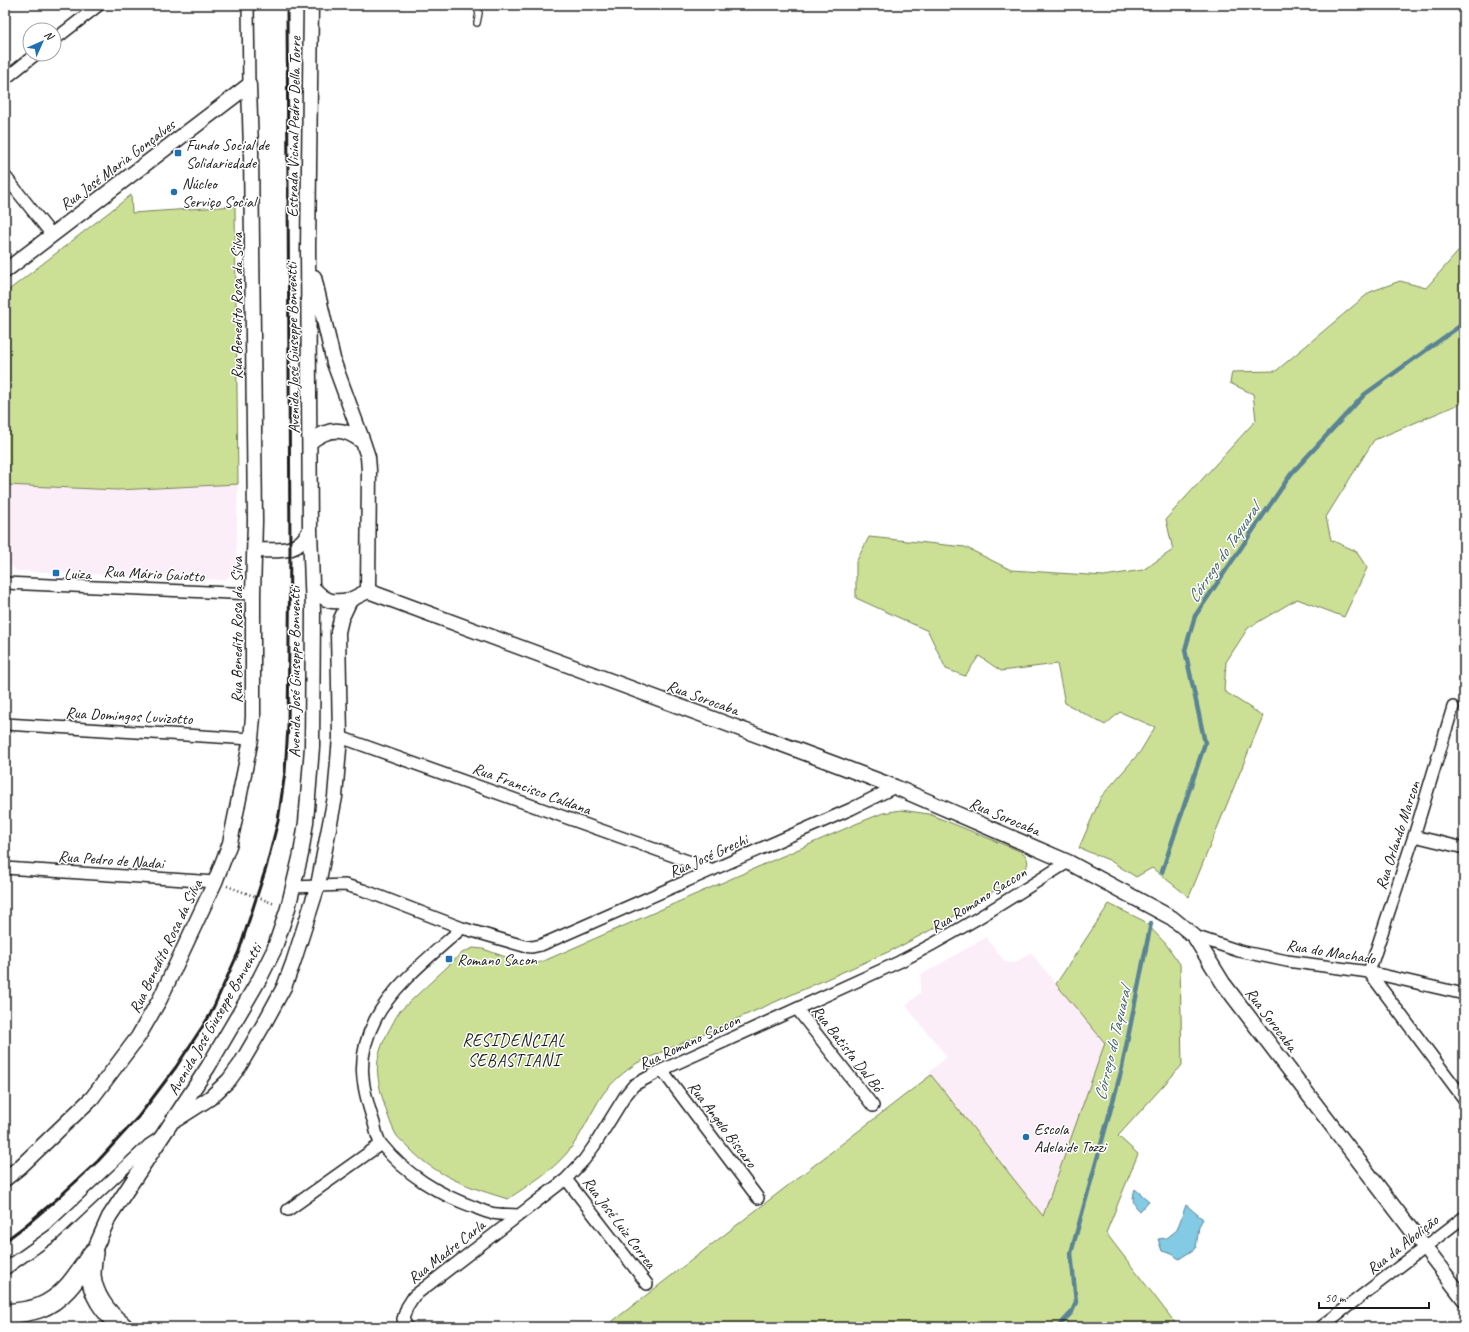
<svg xmlns="http://www.w3.org/2000/svg" width="1469" height="1332" viewBox="0 0 1469 1332" font-family="Caveat,sans-serif">
  <style>
    .built { fill: #fceef8 }
    .green { fill: #cce095; stroke: #747e58 }
    .water { fill: #83cae4; stroke: #5a8494 }
    .lines { fill: none; stroke-linecap: round; stroke-linejoin: round }
    .stream { stroke: #5a8494; stroke-width: 4.5 }
    .service-casing { stroke: #1c1c1c; stroke-width: 8 }
    .minor-casing { stroke: #1c1c1c; stroke-width: 14 }
    .tertiary-casing { stroke: #1c1c1c; stroke-width: 17 }
    .trunk-casing { stroke: #1c1c1c; stroke-width: 22 }
    .path { stroke: #1c1c1c; stroke-width: 2.5; stroke-dasharray: 1 3; stroke-linecap: butt }
    .service { stroke: #fff; stroke-width: 5.5 }
    .minor { stroke: #fff; stroke-width: 11 }
    .tertiary { stroke: #fff; stroke-width: 14 }
    .trunk { stroke: #fff; stroke-width: 19 }
    .rail { stroke: #1c1c1c; stroke-width: 3 }
    .poi-dot { fill: #1f6fb2; stroke: #fff; stroke-width: 1.5 }
    .labels { text-anchor: middle; stroke-width: 3; stroke-linejoin: round; paint-order: stroke }
    .street-label { font-size: 16px; fill: #1c1c1c; stroke: #fff }
    .poi-label { font-size: 16px; fill: #1c1c1c; stroke: #fff; text-anchor: start }
    .water-label { font-size: 17px; font-style: italic; fill: #45626c; stroke: #fff }
    .neighbourhood-label { font-size: 17px; letter-spacing: 1px; fill: #1c1c1c; stroke: #fff }
  </style>
  <rect width="100%" height="100%" fill="#fff"/>
  <filter id="ink" filterUnits="userSpaceOnUse"><feTurbulence type="fractalNoise" baseFrequency=".025" numOctaves="2"/><feDisplacementMap in="SourceGraphic" scale="8" xChannelSelector="R" yChannelSelector="G"/><feConvolveMatrix kernelMatrix="1 2 1 2 8 2 1 2 1" color-interpolation-filters="sRGB"/></filter>
  <g filter="url(#ink)">
    <!-- built -->
    <path class="built" d="M238,484L236,571L225,580L17,571L5,561L6,485L117,490Z
      M986,937L1005,962L1015,963L1030,952L1105,1043L1043,1216L929,1072L947,1057L906,1006L920,993L921,975Z"/>
    <!-- green -->
    <path class="green" d="M131,195L132,213L235,206L238,484L117,490L6,485L5,293Z
      M1464,245V402L1374,440L1326,517L1331,540L1356,551L1367,568L1344,617L1297,599L1248,628L1226,662L1224,691L1263,716L1189,897L1152,868L1136,877L1109,860L1079,848L1101,797L1140,752L1155,727L1120,712L1105,725L1065,703L1057,664L1001,671L979,656L965,676L946,669L928,631L856,598V562L869,537L965,547L1011,570L1104,576L1143,570L1173,550L1166,519L1256,420L1253,394L1230,383L1232,372L1276,371L1370,292L1400,281L1426,288Z
      M901,810L929,814L1022,852C1030,859 1029,865 1023,873L940,925L897,948L637,1063C624,1072 613,1081 603,1094C590,1113 582,1136 566,1154C551,1172 528,1185 508,1199C471,1188 435,1176 408,1147C404,1143 400,1140 397,1136C391,1127 384,1104 381,1093C375,1067 376,1056 388,1032C392,1025 395,1018 400,1011L462,953L473,948L483,949L520,962L534,964L546,960L858,823L883,813Z
      M1109,904L1144,921L1165,943L1180,964L1182,1065L1118,1136L1138,1154L1106,1233L1176,1324L1174,1327H605L931,1075L1043,1216L1105,1043L1056,984Z"/>
    <!-- water -->
    <path class="water" d="M1135,1189L1149,1201L1140,1211C1132,1204 1132,1198 1135,1189Z
      M1186,1205L1203,1219L1199,1226L1196,1248L1179,1259L1172,1254L1162,1251L1158,1239L1167,1238L1177,1230Z"/>
    <g class="lines">
      <!-- stream -->
      <path class="stream" d="M1162,872L1205,743L1185,650L1195,616L1291,474L1365,394L1464,323
        M1058,1327L1072,1312L1076,1302L1071,1253L1121,1072L1151,923"/>
      <defs>
        <path id="service" d="M475,5L479,13L477,23"/>
        <path id="minor" d="M248,5L249,85
          M54,40L99,5
          M5,79L36,54
          M5,176L52,235
          M5,583L253,594
          M1453,707L1414,836L1369,972L1464,1099
          M5,724L251,739
          M340,737L713,870
          M1414,836L1464,848
          M5,868L215,882
          M294,887L345,885L363,890L462,928L524,946L532,947L541,945L851,809L895,787
          M462,928C433,954 392,986 375,1020C356,1057 361,1085 374,1123C376,1130 377,1140 382,1145C405,1174 440,1195 474,1207C479,1209 485,1212 491,1213C500,1215 509,1214 518,1215
          M1194,936L1239,951L1287,961L1369,972L1464,994
          M797,1009L873,1106
          M662,1070L758,1198
          M566,1179L647,1284
          M288,1210L381,1144
          M5,1269L53,1235L149,1145L158,1139
          M407,1327L403,1319L407,1307L414,1296L566,1179L584,1160L594,1146L625,1096L634,1085L662,1070L899,962C957,933 1012,897 1068,862
          M1321,1327L1464,1217"/>
        <path id="tertiary" d="M5,271L249,85
          M310,442C329,427 344,427 363,442
          M254,550C278,550 298,555 310,530
          M313,588C326,602 331,603 350,600
          M368,591L835,764L895,787L1068,862L1172,918L1194,936L1223,983L1464,1299
          M177,1119L210,1098L229,1080L240,1065L265,1022L284,987L293,963L318,885L335,797L340,737L338,632L341,619L350,600L368,591L369,470L368,457L363,442L334,363L314,277
          M5,1179L20,1167L92,1098L138,1037L160,999L215,882L230,843L251,739L253,717V594L255,521L251,150L249,85
          M93,1253L109,1217L208,1067L260,978L274,950L288,908L301,854L306,822L312,747L313,611L310,530L308,249L311,5"/>
        <path id="trunk" d="M93,1253C92,1260 91,1268 91,1275C93,1296 107,1314 123,1327
          M5,1314C16,1313 28,1312 39,1308C64,1299 78,1275 93,1253"/>
      </defs>
      <!-- service casing -->
      <use href="#service" class="service-casing"/>
      <!-- minor casing -->
      <use href="#minor" class="minor-casing"/>
      <!-- tertiary casing -->
      <use href="#tertiary" class="tertiary-casing"/>
      <!-- trunk casing -->
      <use href="#trunk" class="trunk-casing"/>
      <!-- path -->
      <path class="path" d="M227,886L275,904"/>
      <!-- service -->
      <use href="#service" class="service"/>
      <!-- minor -->
      <use href="#minor" class="minor"/>
      <!-- tertiary -->
      <use href="#tertiary" class="tertiary"/>
      <!-- trunk -->
      <use href="#trunk" class="trunk"/>
      <!-- rail -->
      <path class="rail" d="M5,1241L25,1226L58,1198L98,1161L139,1116L176,1067L210,1015L239,951L266,868L278,821L285,772L288,727L290,550L287,5"/>
    </g>
  </g>
  <!-- markers -->
  <g class="poi-dot">
    <rect x="174" y="149" width="8" height="8" rx="2"/>
    <circle cx="174" cy="192" r="4"/>
    <rect x="52" y="569" width="8" height="8" rx="2"/>
    <rect x="445" y="955" width="8" height="8" rx="2"/>
    <circle cx="1026" cy="1137" r="4"/>
  </g>
  <g class="labels">
    <!-- street labels -->
    <g class="street-label">
      <text transform="translate(293 127) rotate(-89)" y="6">Estrada Vicinal Pedro Della Torre</text>
      <text transform="translate(117 164) rotate(-37)" y="6">Rua José Maria Gonçalves</text>
      <text transform="translate(236 306) rotate(-90)" y="6">Rua Benedito Rosa da Silva</text>
      <text transform="translate(292 348) rotate(-91)" y="6">Avenida José Giuseppe Bonventti</text>
      <text transform="translate(154 573) rotate(3)" y="6">Rua Mário Gaiotto</text>
      <text transform="translate(236 630) rotate(-90)" y="6">Rua Benedito Rosa da Silva</text>
      <text transform="translate(294 672) rotate(-90)" y="6">Avenida José Giuseppe Bonventti</text>
      <text transform="translate(703 697) rotate(20)" y="6">Rua Sorocaba</text>
      <text transform="translate(129 715) rotate(3)" y="6">Rua Domingos Luvizotto</text>
      <text transform="translate(532 788) rotate(20)" y="6">Rua Francisco Caldana</text>
      <text transform="translate(1005 816) rotate(23)" y="6">Rua Sorocaba</text>
      <text transform="translate(1397 835) rotate(-72)" y="6">Rua Orlando Marcon</text>
      <text transform="translate(708 855) rotate(-24)" y="6">Rua José Grechi</text>
      <text transform="translate(111 859) rotate(4)" y="6">Rua Pedro de Nadai</text>
      <text transform="translate(978 899) rotate(-32)" y="6">Rua Romano Saccon</text>
      <text transform="translate(165 946) rotate(-64)" y="6">Rua Benedito Rosa da Silva</text>
      <text transform="translate(1331 951) rotate(9)" y="6">Rua do Machado</text>
      <text transform="translate(214 1019) rotate(-60)" y="6">Avenida José Giuseppe Bonventti</text>
      <text transform="translate(1272 1019) rotate(53)" y="6">Rua Sorocaba</text>
      <text transform="translate(689 1041) rotate(-25)" y="6">Rua Romano Saccon</text>
      <text transform="translate(848 1048) rotate(52)" y="6">Rua Batista Dal Bó</text>
      <text transform="translate(723 1124) rotate(53)" y="6">Rua Angelo Biscaro</text>
      <text transform="translate(620 1222) rotate(53)" y="6">Rua José Luiz Correa</text>
      <text transform="translate(1402 1244) rotate(-38)" y="6">Rua da Abolição</text>
      <text transform="translate(446 1251) rotate(-38)" y="6">Rua Madre Carla</text>
    </g>
    <!-- poi labels -->
    <g class="poi-label">
      <text x="186" y="150">Fundo Social de<tspan x="186" dy="18">Solidariedade</tspan></text>
      <text x="182" y="189">Núcleo<tspan x="182" dy="18">Serviço Social</tspan></text>
      <text x="64" y="579">Luiza</text>
      <text x="457" y="965">Romano Sacon</text>
      <text x="1034" y="1134">Escola<tspan x="1034" dy="18">Adelaide Tozzi</tspan></text>
    </g>
    <!-- water labels -->
    <g class="water-label">
      <text transform="translate(1223 553) rotate(-56)" y="6">Córrego do Taquaral</text>
      <text transform="translate(1112 1044) rotate(-77)" y="6">Córrego do Taquaral</text>
    </g>
    <!-- neighbourhood labels -->
    <g class="neighbourhood-label">
      <text x="514" y="1046">RESIDENCIAL<tspan x="514" dy="20">SEBASTIANI</tspan></text>
    </g>
  </g>
  <!-- margin -->
  <rect width="1469" height="1332" fill="none" stroke="#fff" stroke-width="20"/>
  <rect x="10" y="10" width="1449" height="1312" fill="none" stroke="#1c1c1c" stroke-width="1.5" filter="url(#ink)"/>
  <!-- north arrow -->
  <g transform="translate(42 42) rotate(45)"><circle r="19" fill="#ffffff" stroke="#a4a4a4"/>
  <path d="M0-3L7 15L0 10L-7 15Z" fill="#1f6fb2"/>
  <text y="-6" font-size="11" font-weight="bold" text-anchor="middle" fill="#1c1c1c">N</text>
  </g>
  <!-- scale -->
  <path d="M1319 1302v6h110v-6" fill="none" stroke="#1c1c1c" stroke-width="2"/>
  <text x="1325" y="1302" font-size="12" fill="#1c1c1c" stroke="#ffffff" stroke-width="3" paint-order="stroke">50 m</text>
</svg>
